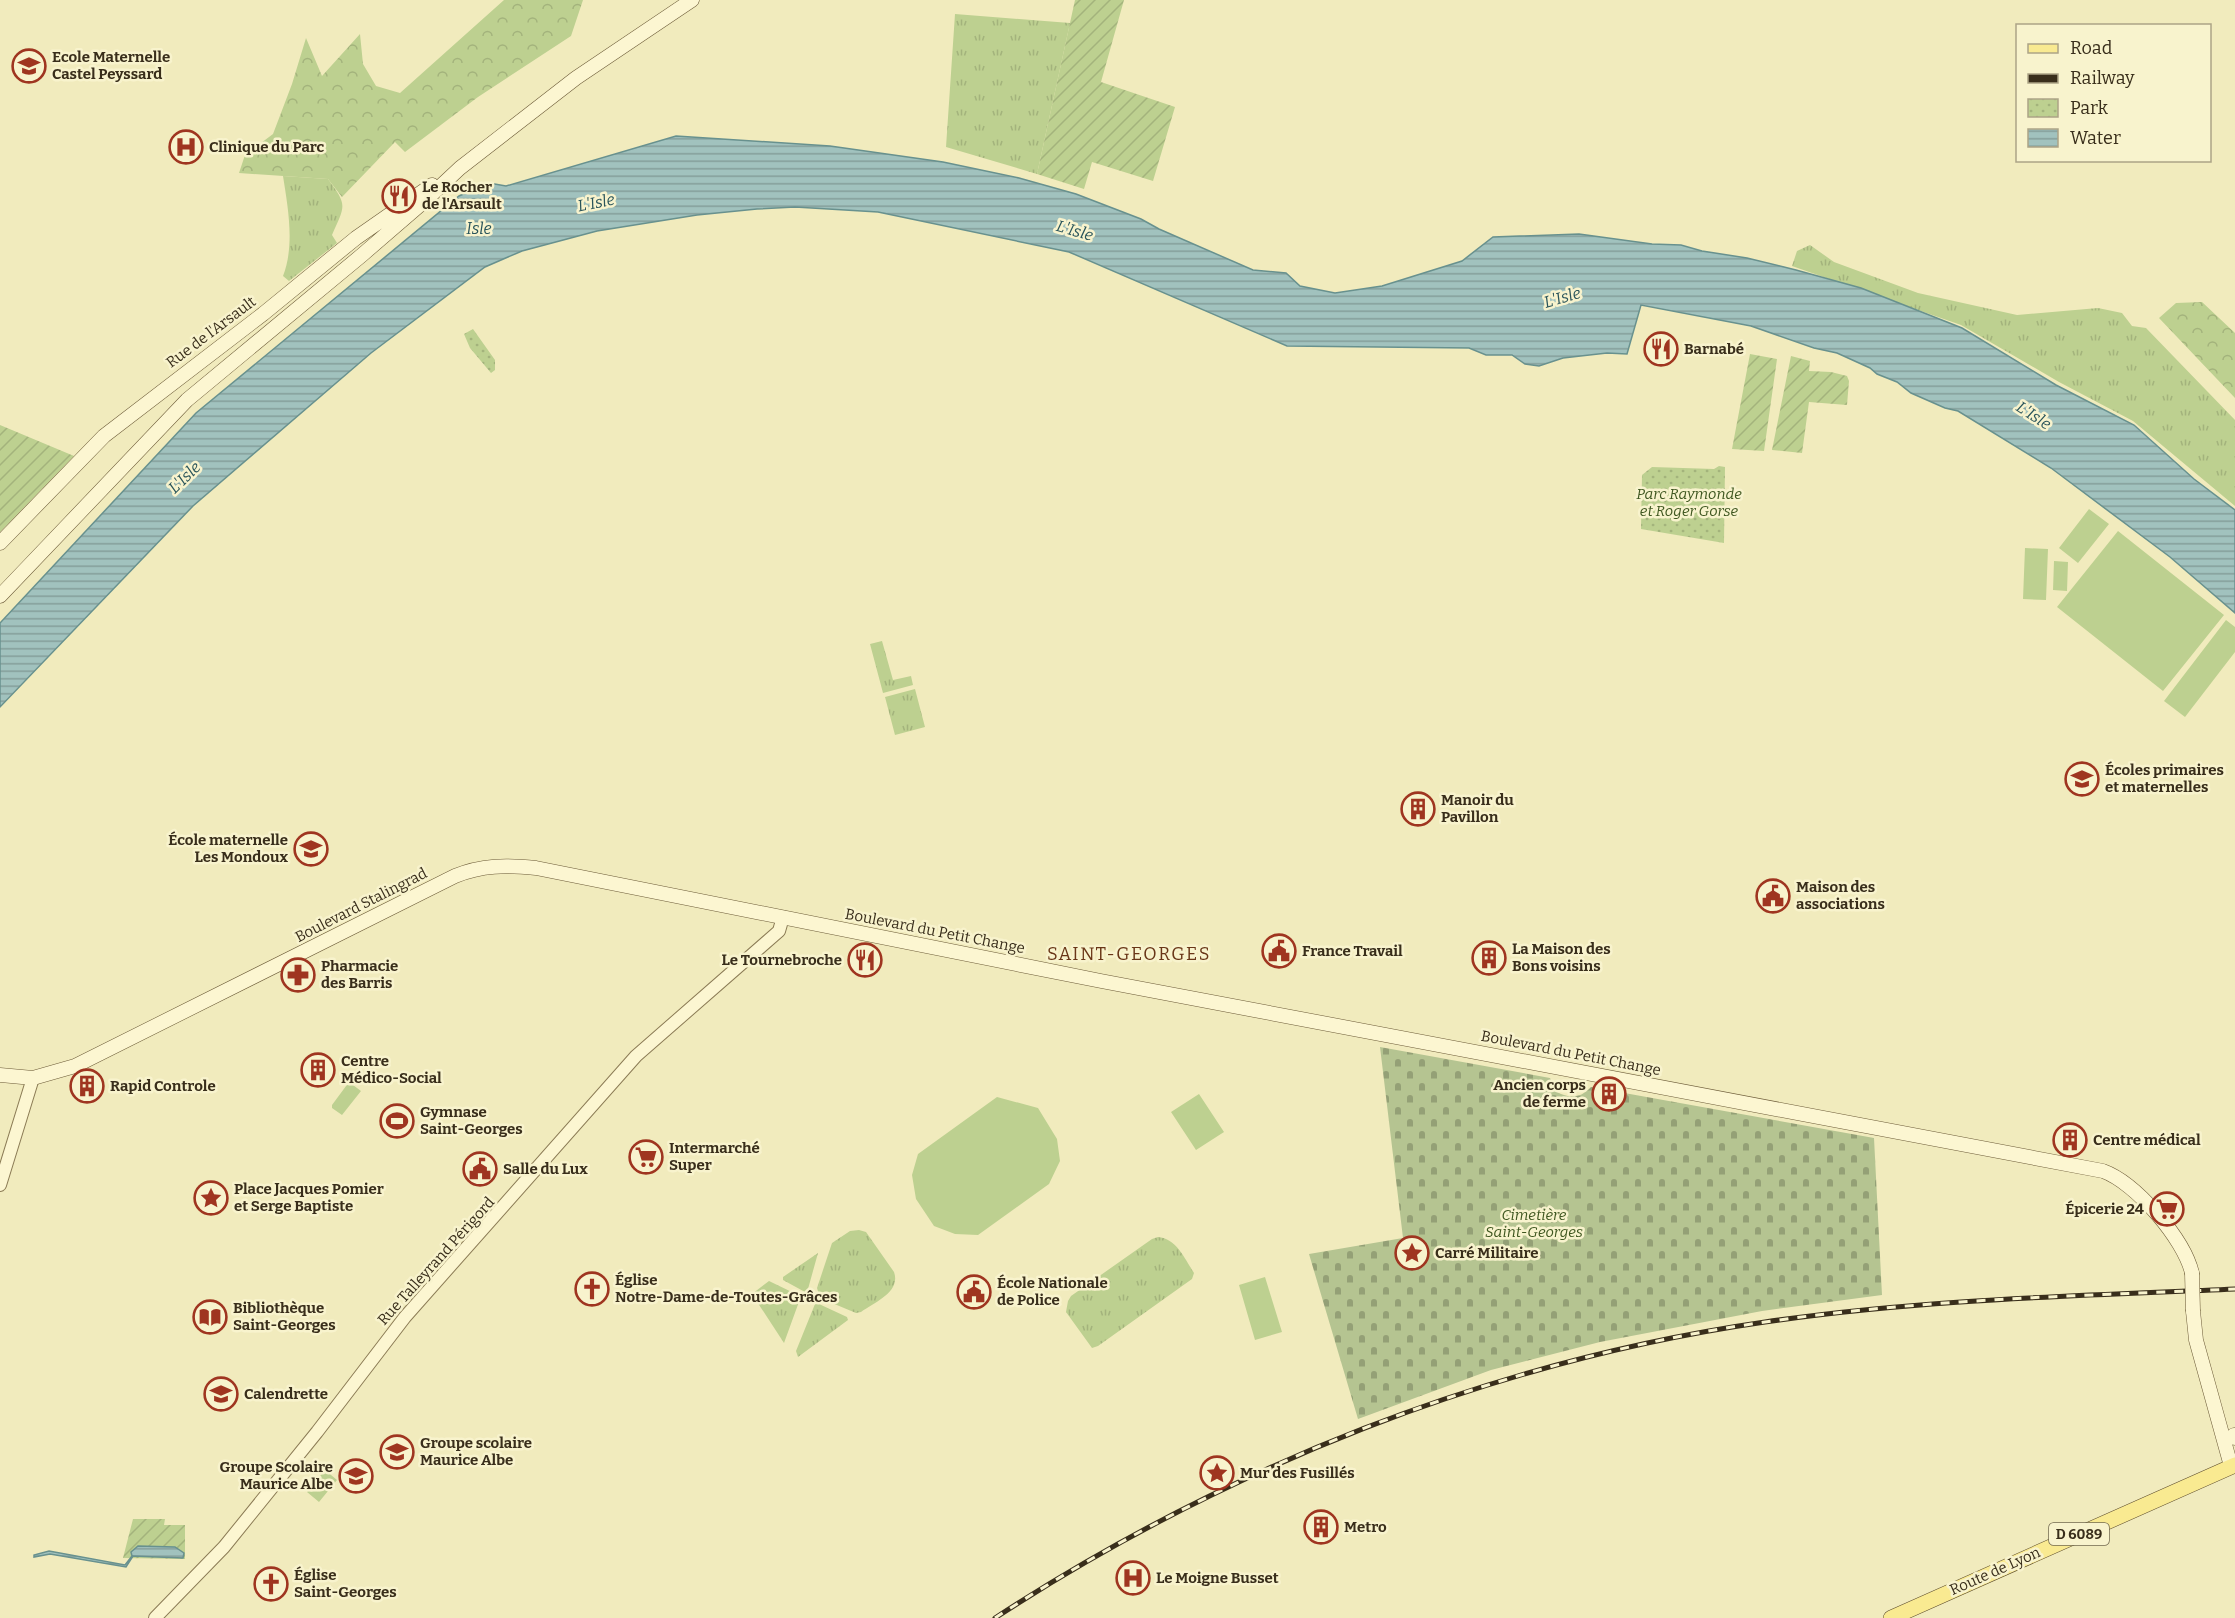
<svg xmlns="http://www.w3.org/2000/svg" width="2235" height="1618" viewBox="0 0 2235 1618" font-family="Bitter,serif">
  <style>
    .grass { fill: url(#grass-tufts) }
    .forest { fill: url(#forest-crowns) }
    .cemetery { fill: url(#cemetery-stones) }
    .park { fill: url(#park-dots) }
    .garden { fill: url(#garden-furrows) }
    .pitch { fill: #bdd090 }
    .water { fill: url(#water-rules); stroke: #68918e; stroke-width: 1.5 }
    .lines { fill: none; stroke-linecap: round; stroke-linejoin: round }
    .tertiary-casing { stroke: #8b7b55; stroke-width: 14 }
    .secondary-casing { stroke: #6c5b38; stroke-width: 15 }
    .primary-casing { stroke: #58472a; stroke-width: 16 }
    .tertiary { stroke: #fcf6d1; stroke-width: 12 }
    .secondary { stroke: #fcf6d1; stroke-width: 14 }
    .primary { stroke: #f9ea91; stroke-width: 15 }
    .rail-casing { stroke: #392e1b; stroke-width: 5 }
    .rail { stroke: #f8f3cd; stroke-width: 3; stroke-dasharray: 9; stroke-linecap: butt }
    .secondary-bridge-casing { stroke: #6c5b38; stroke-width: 15; stroke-linecap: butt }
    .secondary-bridge { stroke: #fcf6d1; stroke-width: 14 }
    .labels { text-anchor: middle; stroke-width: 5; stroke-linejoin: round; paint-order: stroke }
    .shield { fill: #f8f3cd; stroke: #726950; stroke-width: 1.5 }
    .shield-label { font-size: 14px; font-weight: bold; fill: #392e1b }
    .poi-label { font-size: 15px; font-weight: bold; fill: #392e1b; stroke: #f8f3cd; text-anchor: start }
    .street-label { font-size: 15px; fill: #392e1b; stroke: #f8f3cd }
    .park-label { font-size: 15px; font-style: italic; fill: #3f5720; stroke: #f8f3cd }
    .water-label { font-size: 16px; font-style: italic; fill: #29545a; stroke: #f8f3cd }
    .quarter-label { font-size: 18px; letter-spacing: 1.5px; fill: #693617; stroke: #f8f3cd }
  </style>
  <defs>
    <pattern id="grass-tufts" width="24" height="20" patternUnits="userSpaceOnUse" patternTransform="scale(1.5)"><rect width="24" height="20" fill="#bdd090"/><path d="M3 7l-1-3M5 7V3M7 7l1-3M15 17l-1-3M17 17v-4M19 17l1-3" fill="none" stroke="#a3b37c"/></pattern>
    <pattern id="forest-crowns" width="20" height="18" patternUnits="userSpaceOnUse" patternTransform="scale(1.5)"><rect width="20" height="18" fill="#bdd090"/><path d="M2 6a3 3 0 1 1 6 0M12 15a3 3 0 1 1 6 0" fill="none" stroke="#a3b37c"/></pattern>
    <pattern id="cemetery-stones" width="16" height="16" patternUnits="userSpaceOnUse" patternTransform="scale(1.5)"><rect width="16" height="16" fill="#b5c491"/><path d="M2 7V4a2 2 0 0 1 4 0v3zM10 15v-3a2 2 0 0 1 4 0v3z" fill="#94a076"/></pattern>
    <pattern id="park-dots" width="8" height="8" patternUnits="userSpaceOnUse" patternTransform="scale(1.5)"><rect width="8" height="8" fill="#bdd090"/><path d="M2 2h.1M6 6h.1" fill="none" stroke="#a3b37c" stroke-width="1.8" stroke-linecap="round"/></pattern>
    <pattern id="garden-furrows" width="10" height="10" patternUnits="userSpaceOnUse" patternTransform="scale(1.5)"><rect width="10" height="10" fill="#bdd090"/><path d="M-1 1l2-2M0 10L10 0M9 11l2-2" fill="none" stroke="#a3b37c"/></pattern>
    <pattern id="water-rules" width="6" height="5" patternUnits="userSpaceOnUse" patternTransform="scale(1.5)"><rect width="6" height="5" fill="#a1c2be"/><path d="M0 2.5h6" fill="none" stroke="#849e9a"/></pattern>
  </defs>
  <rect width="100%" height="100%" fill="#f1ebbd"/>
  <!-- grass -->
  <path class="grass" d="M955,14L1070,23L1037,174L946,147Z
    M283,176L328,179C348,206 345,205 332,235L337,243L289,281L283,276C295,245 288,208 283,176Z
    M1810,245L1834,262L1918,293L2017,315L2098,308L2122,313L2132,326L2146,328L2235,420V506L2133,421L2059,382L1961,325L1792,266L1797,251Z
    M882,641L893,680L911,676L913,685L883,693L870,644Z
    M915,689L925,727L895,735L885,697Z
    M859,1230L866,1232L894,1272C901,1292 875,1302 861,1312L856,1313L820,1298L817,1288L832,1243L850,1231Z
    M1158,1237C1176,1238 1185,1259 1194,1273L1192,1279L1098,1346L1092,1348L1066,1312L1068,1301L1071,1296L1152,1239Z
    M818,1253L808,1289L805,1292L783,1280V1277Z
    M769,1281L798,1295L800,1299L784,1343L752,1294Z
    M815,1304H819L847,1317L848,1320L798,1357L796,1351Z"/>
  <!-- forest -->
  <path class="forest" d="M504,0H583L571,36L478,97L405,152L395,142L342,197L328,179L239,173L245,155L273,134L292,84L306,38L322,76L360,34L363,64L376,86L400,93Z
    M2202,302L2235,333V398L2159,318L2176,303Z"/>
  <!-- cemetery -->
  <path class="cemetery" d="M1380,1047L1550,1078L1557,1092C1570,1099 1581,1098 1591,1087L1874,1138L1882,1295L1762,1311L1600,1342L1491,1370L1358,1419L1309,1254L1403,1238Z"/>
  <!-- park -->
  <path class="park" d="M473,329L495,360V370L491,373L470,348L464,334Z
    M1719,466L1725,467L1724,543L1641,529L1642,475L1652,467L1714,469Z"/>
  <!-- garden -->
  <path class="garden" d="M1075,0H1124L1101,82L1175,107L1153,181L1092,162L1084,189L1037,174Z
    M1750,354L1777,359L1764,451L1732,449Z
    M1791,356L1810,361L1809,371L1831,372L1847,376L1849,381L1847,405L1809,402L1802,453L1772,450Z
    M0,425L74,456L0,532Z
    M133,1519H165L164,1525H185V1559L123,1558Z"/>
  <!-- pitch -->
  <path class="pitch" d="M2089,509L2109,524L2078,563L2059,548Z
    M2118,531L2224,615L2163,691L2057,607Z
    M2025,548L2048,549L2046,600L2023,599Z
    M2054,561L2068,562L2067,591L2053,590Z
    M2226,620L2235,627V652L2185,717L2164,701Z
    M349,1082L361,1091L342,1115L332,1108V1105Z
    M1199,1094L1224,1132L1196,1150L1171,1112Z
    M997,1097L1038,1108L1057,1139L1060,1161L1049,1184L978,1235L955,1234L934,1226L916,1199L912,1175L918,1154Z
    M1265,1277L1282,1332L1255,1340L1239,1285Z
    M325,1470L337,1480L319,1502L307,1492Z"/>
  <!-- water -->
  <path class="water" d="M676,136L830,146L943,162L1019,178L1076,194L1141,219L1159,229L1253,270L1286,273L1300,286L1335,293L1382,286L1462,261L1493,237L1579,234L1652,244L1681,245L1702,251L1747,258L1796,270L1861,288L1962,328L2056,385L2134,425L2194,479L2235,510V613L2170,557L2051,468L1958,411L1945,408L1911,393L1897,382L1877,374L1870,368L1837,353L1814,348L1751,326L1641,305L1627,354L1607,353L1563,358L1539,366L1525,364L1512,355H1486L1469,348L1287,346L1069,252L878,212L795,207L757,209L697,215L597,231L522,251L485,267L371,353L193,506L0,707V623L196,413L459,196L489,183L506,186Z
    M138,1546L175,1547L184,1553L183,1558L133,1556L126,1567L50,1554L34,1557V1555L49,1551L125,1565L132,1556L131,1552Z"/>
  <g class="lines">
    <defs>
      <path id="tertiary" d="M0,1185L33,1078
        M155,1618L224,1547L317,1432L405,1317L636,1056L779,931L783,917"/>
      <path id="secondary" d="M0,543L104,436L263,314L356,238L432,185
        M0,596L187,400L362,255L428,198L460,168L576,78L692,0
        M0,1075L33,1078L75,1066L455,876C482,865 506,865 536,868L1101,981L2103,1171C2136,1183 2184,1239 2192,1273
        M2193,1311L2196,1340L2231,1466
        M2234,1435L2235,1438"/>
      <path id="primary" d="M1891,1618L2235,1465"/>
    </defs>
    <!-- tertiary casing -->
    <use href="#tertiary" class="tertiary-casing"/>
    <!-- secondary casing -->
    <use href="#secondary" class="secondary-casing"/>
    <!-- primary casing -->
    <use href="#primary" class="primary-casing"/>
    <!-- tertiary -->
    <use href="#tertiary" class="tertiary"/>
    <!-- secondary -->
    <use href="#secondary" class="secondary"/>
    <!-- primary -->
    <use href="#primary" class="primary"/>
    <defs>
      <path id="rail" d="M995,1618C1225,1468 1492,1361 1765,1322C1921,1299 2078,1296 2235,1289"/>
    </defs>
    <!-- rail casing -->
    <use href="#rail" class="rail-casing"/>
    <!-- rail -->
    <use href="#rail" class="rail"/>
    <defs>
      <path id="secondary-bridge" d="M2192,1273L2193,1311"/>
    </defs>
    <!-- secondary-bridge casing -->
    <use href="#secondary-bridge" class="secondary-bridge-casing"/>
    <!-- secondary-bridge -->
    <use href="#secondary-bridge" class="secondary-bridge"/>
  </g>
  <!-- icons -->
  <defs>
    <symbol id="school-ring" viewBox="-11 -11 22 22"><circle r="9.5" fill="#f8f3cd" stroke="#9f3520" stroke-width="1.5"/><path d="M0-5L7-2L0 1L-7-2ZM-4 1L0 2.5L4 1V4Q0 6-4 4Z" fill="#9f3520"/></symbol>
    <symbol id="hospital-ring" viewBox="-11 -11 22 22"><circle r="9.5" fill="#f8f3cd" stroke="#9f3520" stroke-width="1.5"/><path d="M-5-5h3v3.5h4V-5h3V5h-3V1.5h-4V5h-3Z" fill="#9f3520"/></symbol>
    <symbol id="restaurant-ring" viewBox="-11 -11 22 22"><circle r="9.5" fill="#f8f3cd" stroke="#9f3520" stroke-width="1.5"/><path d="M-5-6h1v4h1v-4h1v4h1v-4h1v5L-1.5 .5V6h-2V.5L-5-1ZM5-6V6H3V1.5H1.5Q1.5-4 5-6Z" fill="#9f3520"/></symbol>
    <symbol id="building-ring" viewBox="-11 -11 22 22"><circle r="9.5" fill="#f8f3cd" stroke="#9f3520" stroke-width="1.5"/><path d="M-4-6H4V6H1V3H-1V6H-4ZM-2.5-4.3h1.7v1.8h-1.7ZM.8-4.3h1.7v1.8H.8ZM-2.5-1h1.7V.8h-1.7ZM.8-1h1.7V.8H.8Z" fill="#9f3520"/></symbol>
    <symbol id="civic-ring" viewBox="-11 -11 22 22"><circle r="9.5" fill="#f8f3cd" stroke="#9f3520" stroke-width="1.5"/><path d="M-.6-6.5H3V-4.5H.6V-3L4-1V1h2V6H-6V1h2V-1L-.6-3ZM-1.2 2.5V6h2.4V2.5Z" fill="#9f3520"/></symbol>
    <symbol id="pharmacy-ring" viewBox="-11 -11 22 22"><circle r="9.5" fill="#f8f3cd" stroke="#9f3520" stroke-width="1.5"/><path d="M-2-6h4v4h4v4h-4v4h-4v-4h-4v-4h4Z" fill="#9f3520"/></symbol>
    <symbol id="stadium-ring" viewBox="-11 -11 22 22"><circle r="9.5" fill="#f8f3cd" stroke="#9f3520" stroke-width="1.5"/><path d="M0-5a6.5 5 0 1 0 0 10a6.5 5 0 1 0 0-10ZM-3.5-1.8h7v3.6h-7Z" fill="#9f3520"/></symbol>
    <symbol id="supermarket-ring" viewBox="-11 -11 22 22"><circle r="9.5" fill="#f8f3cd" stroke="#9f3520" stroke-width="1.5"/><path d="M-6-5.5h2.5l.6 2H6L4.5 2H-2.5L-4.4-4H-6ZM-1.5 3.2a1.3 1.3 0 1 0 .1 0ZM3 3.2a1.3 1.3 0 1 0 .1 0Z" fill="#9f3520"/></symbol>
    <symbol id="sight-ring" viewBox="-11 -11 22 22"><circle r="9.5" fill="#f8f3cd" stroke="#9f3520" stroke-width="1.5"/><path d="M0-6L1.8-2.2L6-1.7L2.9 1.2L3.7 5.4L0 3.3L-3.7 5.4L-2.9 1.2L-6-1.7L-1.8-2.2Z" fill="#9f3520"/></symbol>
    <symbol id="church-ring" viewBox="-11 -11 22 22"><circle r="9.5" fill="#f8f3cd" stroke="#9f3520" stroke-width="1.5"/><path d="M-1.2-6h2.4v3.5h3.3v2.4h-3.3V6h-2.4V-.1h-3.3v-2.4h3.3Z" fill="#9f3520"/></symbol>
    <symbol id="library-ring" viewBox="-11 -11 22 22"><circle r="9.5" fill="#f8f3cd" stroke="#9f3520" stroke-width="1.5"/><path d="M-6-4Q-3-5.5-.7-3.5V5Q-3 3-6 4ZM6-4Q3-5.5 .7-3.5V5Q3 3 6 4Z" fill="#9f3520"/></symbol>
  </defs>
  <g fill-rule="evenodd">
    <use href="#school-ring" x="10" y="47" width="38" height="38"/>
    <use href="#hospital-ring" x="167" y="128" width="38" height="38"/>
    <use href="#restaurant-ring" x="380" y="177" width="38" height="38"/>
    <use href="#restaurant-ring" x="1642" y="330" width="38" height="38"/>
    <use href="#school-ring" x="2063" y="760" width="38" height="38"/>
    <use href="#building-ring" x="1399" y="790" width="38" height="38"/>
    <use href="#school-ring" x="292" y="830" width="38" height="38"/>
    <use href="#civic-ring" x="1754" y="877" width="38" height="38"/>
    <use href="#civic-ring" x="1260" y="932" width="38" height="38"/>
    <use href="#building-ring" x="1470" y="939" width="38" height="38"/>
    <use href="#restaurant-ring" x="846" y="941" width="38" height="38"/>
    <use href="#pharmacy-ring" x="279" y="956" width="38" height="38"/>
    <use href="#building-ring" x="299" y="1051" width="38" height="38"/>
    <use href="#building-ring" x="68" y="1067" width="38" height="38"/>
    <use href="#building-ring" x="1590" y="1075" width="38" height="38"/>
    <use href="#stadium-ring" x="378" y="1102" width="38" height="38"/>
    <use href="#building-ring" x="2051" y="1121" width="38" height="38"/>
    <use href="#supermarket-ring" x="627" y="1138" width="38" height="38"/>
    <use href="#civic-ring" x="461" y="1150" width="38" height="38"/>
    <use href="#sight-ring" x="192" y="1179" width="38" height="38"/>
    <use href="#supermarket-ring" x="2148" y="1190" width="38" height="38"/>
    <use href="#sight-ring" x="1393" y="1234" width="38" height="38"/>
    <use href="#church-ring" x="573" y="1270" width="38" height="38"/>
    <use href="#civic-ring" x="955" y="1273" width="38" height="38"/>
    <use href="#library-ring" x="191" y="1298" width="38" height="38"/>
    <use href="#school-ring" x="202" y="1375" width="38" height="38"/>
    <use href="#school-ring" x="378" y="1433" width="38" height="38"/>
    <use href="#sight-ring" x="1198" y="1454" width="38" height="38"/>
    <use href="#school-ring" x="337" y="1457" width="38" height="38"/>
    <use href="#building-ring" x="1302" y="1508" width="38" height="38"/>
    <use href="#hospital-ring" x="1114" y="1559" width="38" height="38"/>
    <use href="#church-ring" x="252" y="1565" width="38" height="38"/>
  </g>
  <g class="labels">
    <!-- shield labels -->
    <rect class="shield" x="2049" y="1523" width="60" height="22" rx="4.5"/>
    <g class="shield-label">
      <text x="2079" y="1539">D 6089</text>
    </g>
    <!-- poi labels -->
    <g class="poi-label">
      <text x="52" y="62">Ecole Maternelle<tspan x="52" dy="17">Castel Peyssard</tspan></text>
      <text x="209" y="152">Clinique du Parc</text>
      <text x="422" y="192">Le Rocher<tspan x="422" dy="17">de l'Arsault</tspan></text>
      <text x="1684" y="354">Barnabé</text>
      <text x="2105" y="775">Écoles primaires<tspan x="2105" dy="17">et maternelles</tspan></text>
      <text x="1441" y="805">Manoir du<tspan x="1441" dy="17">Pavillon</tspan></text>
      <text x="288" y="845" text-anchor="end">École maternelle<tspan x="288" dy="17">Les Mondoux</tspan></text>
      <text x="1796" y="892">Maison des<tspan x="1796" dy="17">associations</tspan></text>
      <text x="1512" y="954">La Maison des<tspan x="1512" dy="17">Bons voisins</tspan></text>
      <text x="1302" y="956">France Travail</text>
      <text x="842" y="965" text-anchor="end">Le Tournebroche</text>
      <text x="321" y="971">Pharmacie<tspan x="321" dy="17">des Barris</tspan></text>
      <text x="341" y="1066">Centre<tspan x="341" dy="17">Médico-Social</tspan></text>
      <text x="1586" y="1090" text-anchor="end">Ancien corps<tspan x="1586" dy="17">de ferme</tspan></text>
      <text x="110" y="1091">Rapid Controle</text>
      <text x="420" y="1117">Gymnase<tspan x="420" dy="17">Saint-Georges</tspan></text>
      <text x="2093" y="1145">Centre médical</text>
      <text x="669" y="1153">Intermarché<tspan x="669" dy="17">Super</tspan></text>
      <text x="503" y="1174">Salle du Lux</text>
      <text x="234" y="1194">Place Jacques Pomier<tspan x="234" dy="17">et Serge Baptiste</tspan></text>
      <text x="2144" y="1214" text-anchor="end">Épicerie 24</text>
      <text x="1435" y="1258">Carré Militaire</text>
      <text x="615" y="1285">Église<tspan x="615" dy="17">Notre-Dame-de-Toutes-Grâces</tspan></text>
      <text x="997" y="1288">École Nationale<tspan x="997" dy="17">de Police</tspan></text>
      <text x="233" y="1313">Bibliothèque<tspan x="233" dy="17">Saint-Georges</tspan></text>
      <text x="244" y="1399">Calendrette</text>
      <text x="420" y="1448">Groupe scolaire<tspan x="420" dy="17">Maurice Albe</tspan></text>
      <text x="333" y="1472" text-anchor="end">Groupe Scolaire<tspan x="333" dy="17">Maurice Albe</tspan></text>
      <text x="1240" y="1478">Mur des Fusillés</text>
      <text x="1344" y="1532">Metro</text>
      <text x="294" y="1580">Église<tspan x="294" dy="17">Saint-Georges</tspan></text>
      <text x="1156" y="1583">Le Moigne Busset</text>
    </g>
    <!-- street labels -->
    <g class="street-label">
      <text transform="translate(211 332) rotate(-37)" y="5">Rue de l'Arsault</text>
      <text transform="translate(361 905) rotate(-27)" y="5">Boulevard Stalingrad</text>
      <text transform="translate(935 931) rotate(11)" y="5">Boulevard du Petit Change</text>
      <text transform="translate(1571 1053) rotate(11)" y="5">Boulevard du Petit Change</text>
      <text transform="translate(436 1261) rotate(-48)" y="5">Rue Talleyrand Périgord</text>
      <text transform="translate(1995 1571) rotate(-24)" y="5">Route de Lyon</text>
    </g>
    <!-- park labels -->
    <g class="park-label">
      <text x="1689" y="499">Parc Raymonde<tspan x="1689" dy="17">et Roger Gorse</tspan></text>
      <text x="1534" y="1220">Cimetière<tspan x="1534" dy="17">Saint-Georges</tspan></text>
    </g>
    <!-- water labels -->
    <g class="water-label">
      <text transform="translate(596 202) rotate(-11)" y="6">L'Isle</text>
      <text x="479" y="234">Isle</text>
      <text transform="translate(1075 230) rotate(16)" y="6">L'Isle</text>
      <text transform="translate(1562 297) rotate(-16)" y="6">L'Isle</text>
      <text transform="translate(2034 415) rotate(33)" y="6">L'Isle</text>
      <text transform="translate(184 477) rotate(-44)" y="6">L'Isle</text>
    </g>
    <!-- quarter labels -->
    <g class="quarter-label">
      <text x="1129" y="960">SAINT-GEORGES</text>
    </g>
  </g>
  <!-- legend -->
  <rect x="2016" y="24" width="195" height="138" fill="#f8f3cd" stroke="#aca486" stroke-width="1.5"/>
  <rect x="2028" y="44" width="30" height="9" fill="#f9ea91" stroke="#aca486" stroke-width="1.5"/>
  <text x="2070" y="54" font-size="18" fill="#392e1b">Road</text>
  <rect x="2028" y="74" width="30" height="9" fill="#392e1b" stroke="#aca486" stroke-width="1.5"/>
  <text x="2070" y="84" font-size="18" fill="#392e1b">Railway</text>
  <rect x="2028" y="99" width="30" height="18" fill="url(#park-dots)" stroke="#aca486" stroke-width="1.5"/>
  <text x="2070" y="114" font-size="18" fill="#392e1b">Park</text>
  <rect x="2028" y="129" width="30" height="18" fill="url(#water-rules)" stroke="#aca486" stroke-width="1.5"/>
  <text x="2070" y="144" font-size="18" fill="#392e1b">Water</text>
</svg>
